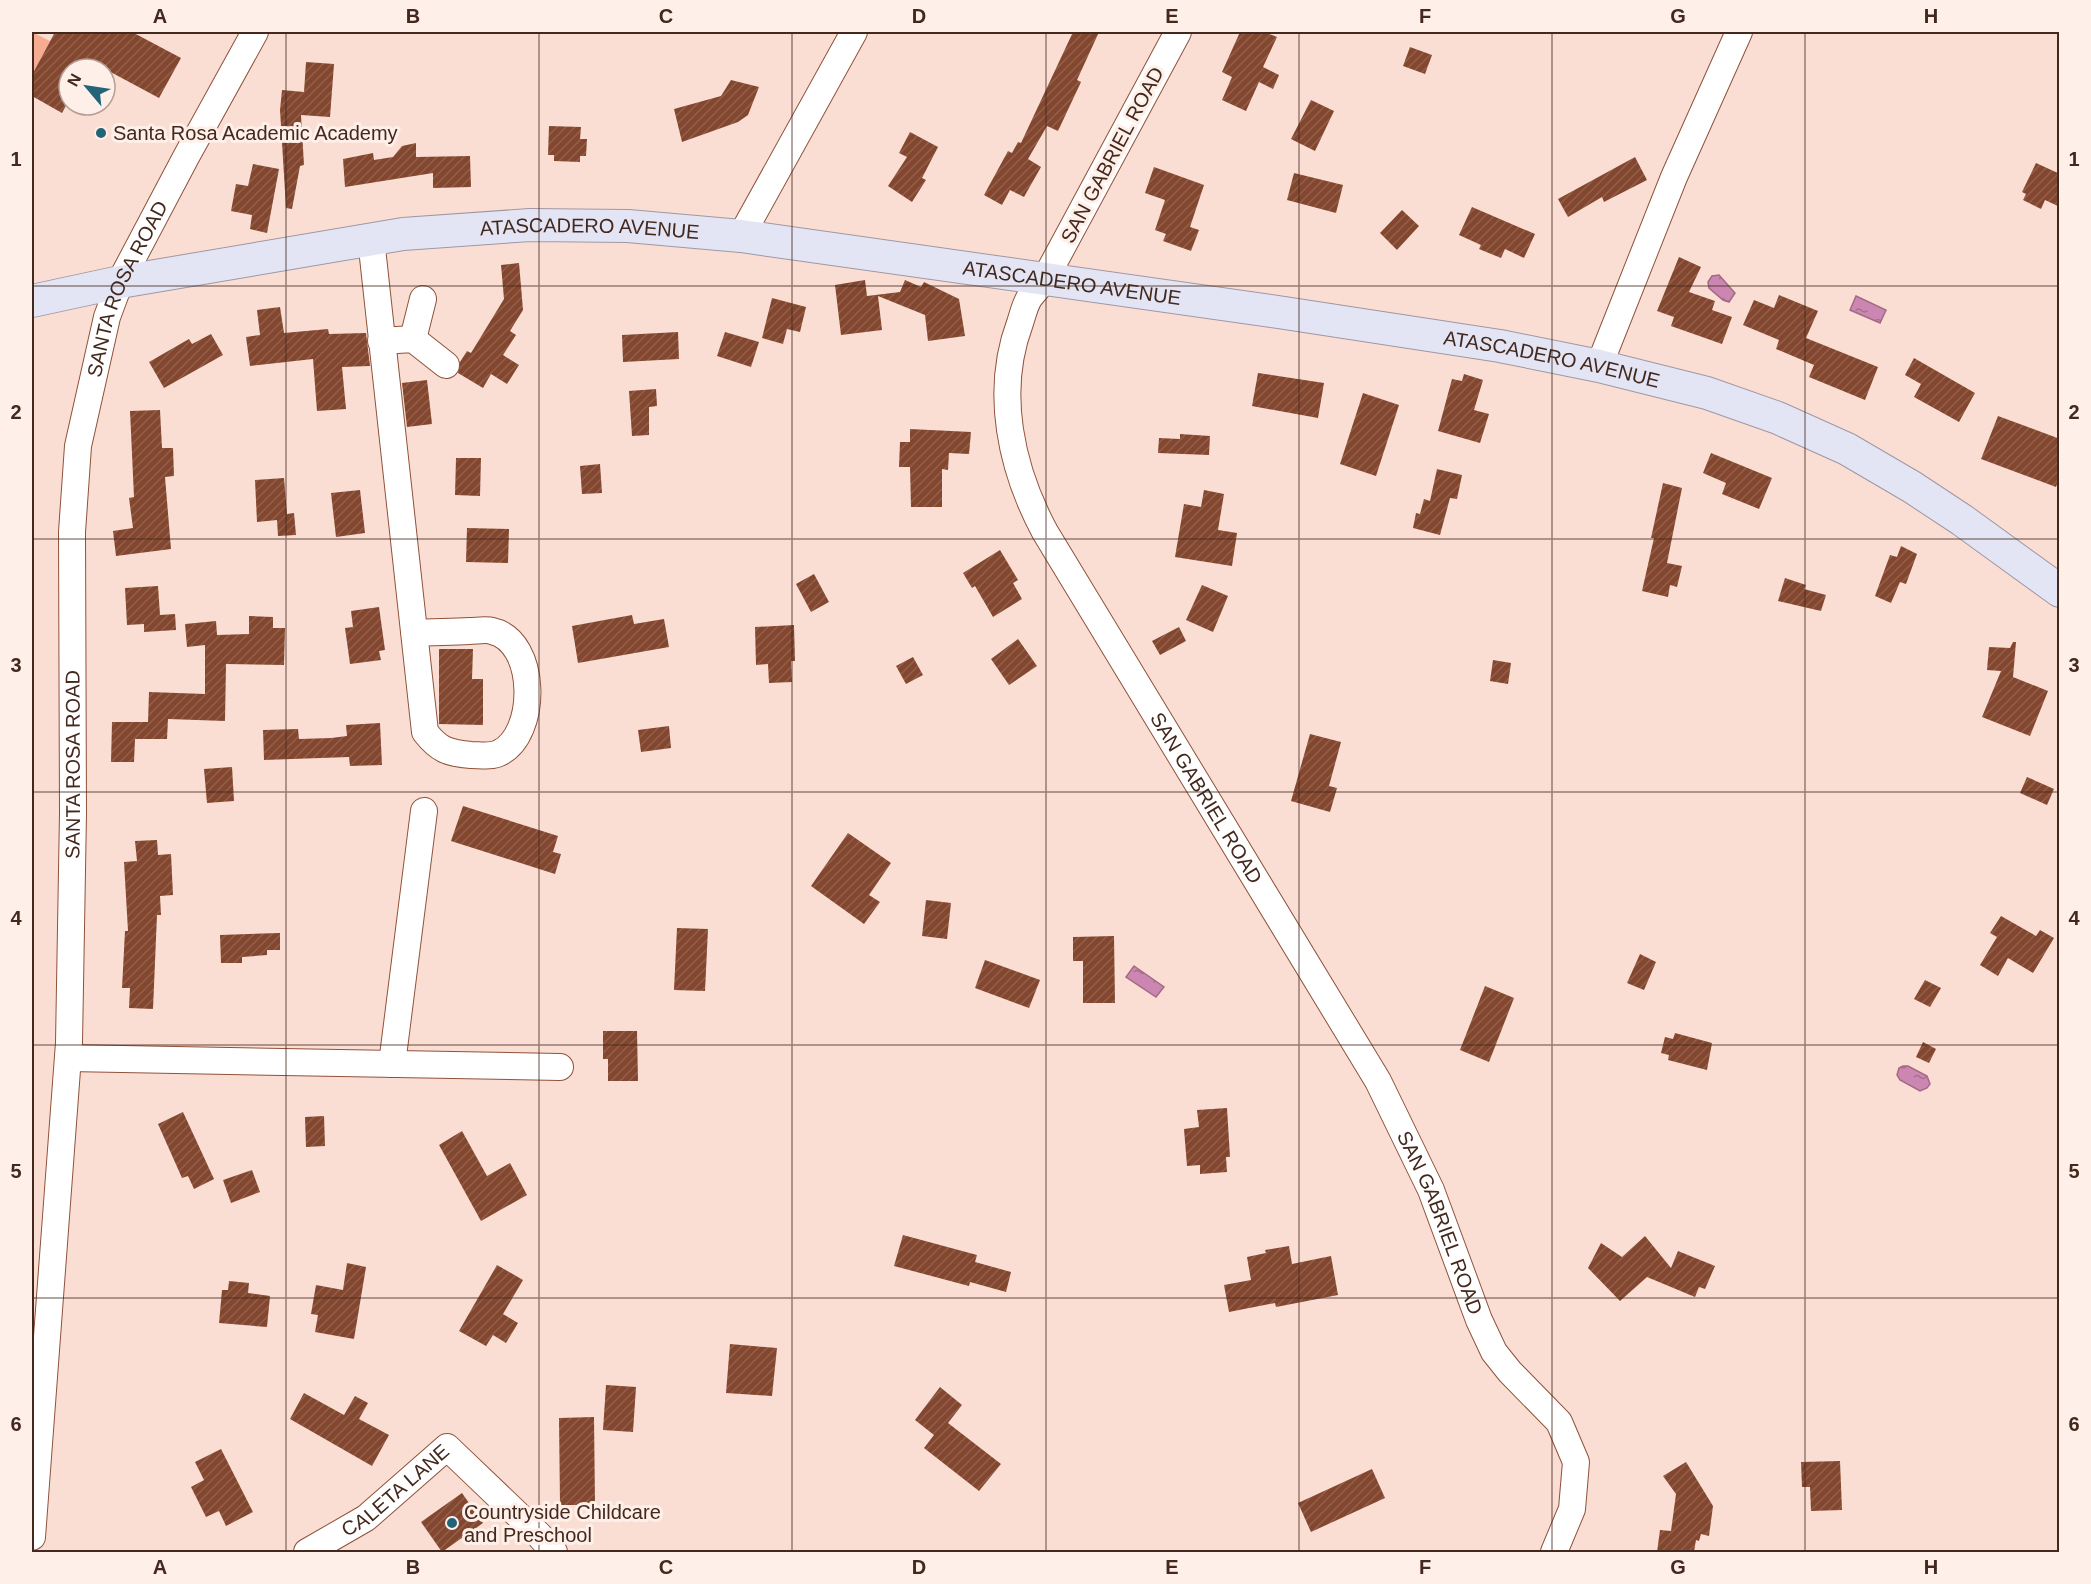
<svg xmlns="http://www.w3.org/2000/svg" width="2091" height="1584" viewBox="0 0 2091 1584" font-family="Helvetica,sans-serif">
<defs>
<pattern id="water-ripples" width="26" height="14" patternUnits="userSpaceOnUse" patternTransform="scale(1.5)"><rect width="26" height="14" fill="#cb87b1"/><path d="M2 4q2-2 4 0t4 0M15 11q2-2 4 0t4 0" fill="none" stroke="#a66e8f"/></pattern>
<pattern id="building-hatch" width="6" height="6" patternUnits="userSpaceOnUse" patternTransform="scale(1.5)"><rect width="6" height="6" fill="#83472f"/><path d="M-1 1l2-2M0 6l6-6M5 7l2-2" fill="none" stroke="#915f4b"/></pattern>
</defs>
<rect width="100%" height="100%" fill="#fbded3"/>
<polygon fill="#f5ac90" points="32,32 50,41 32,75"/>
<g fill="url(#water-ripples)" stroke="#a26a85" stroke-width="1.5">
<polygon points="1719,275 1735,293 1729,302 1723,300 1709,288 1708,282 1712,276"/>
<polygon points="1856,296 1886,310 1880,323 1850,310"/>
<polygon points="1134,966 1164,987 1156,997 1126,977"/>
<polygon points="1903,1066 1908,1066 1927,1076 1930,1084 1927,1088 1920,1091 1900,1080 1897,1075 1899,1068"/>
</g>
<g fill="url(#building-hatch)">
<polygon points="55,32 132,32 181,58 159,98 105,69 69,69 69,100 62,113 32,96 32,75"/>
<polygon points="1073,32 1099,32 1077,80 1081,82 1058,131 1047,126 1028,159 1041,167 1024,197 1010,190 1002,205 984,195 1008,151 1012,153 1018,142 1021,143"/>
<polygon points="1240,32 1264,32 1277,37 1263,67 1279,75 1273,89 1259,82 1246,111 1222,100 1232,77 1222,72"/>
<polygon points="1410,47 1432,55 1425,74 1403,66"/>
<polygon points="306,62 334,64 330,117 301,115 304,165 300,166 292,209 286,208 280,110 282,90 304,92"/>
<polygon points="731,80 759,87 748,115 738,122 682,142 674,109 721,96"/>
<polygon points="1311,100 1334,111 1315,151 1291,139"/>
<polygon points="549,126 581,127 580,139 587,139 586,156 580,156 580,162 554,161 554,155 548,155"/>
<polygon points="910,132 938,147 922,178 926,180 912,202 888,186 907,157 899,153"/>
<polygon points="416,143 416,157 470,156 471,187 433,188 433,173 345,187 343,159 373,153 374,160 393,157 402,146"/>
<polygon points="1635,157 1647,180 1604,202 1602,197 1568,217 1558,199"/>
<polygon points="2036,163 2060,174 2060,207 2045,200 2041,209 2023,200 2026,194 2022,192"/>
<polygon points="253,164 279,169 267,233 250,229 252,215 231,211 236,184 248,186"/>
<polygon points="1154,167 1204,185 1190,227 1199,230 1191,251 1163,241 1166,234 1155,230 1165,200 1145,193"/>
<polygon points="1294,173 1343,185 1336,213 1287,200"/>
<polygon points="1472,207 1535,234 1524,258 1505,249 1501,258 1479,249 1481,245 1459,235"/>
<polygon points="1402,210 1419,226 1397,250 1380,233"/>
<polygon points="1679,257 1701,267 1689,292 1715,301 1712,310 1732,317 1722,344 1671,326 1674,317 1657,311"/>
<polygon points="519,263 523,310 510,331 516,335 503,355 519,365 507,384 491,374 483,388 458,373 460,362 467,351 471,353 504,299 501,265"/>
<polygon points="865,280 867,296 900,292 905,280 921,287 924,282 959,299 965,336 928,341 925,315 878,296 882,330 841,335 835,285"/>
<polygon points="1779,295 1818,311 1806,338 1878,367 1865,400 1809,377 1814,365 1776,349 1779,340 1743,325 1754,300 1774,308"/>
<polygon points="772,298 806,307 800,332 787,329 783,344 762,338"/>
<polygon points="280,307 284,333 328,329 329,334 366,333 370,366 342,367 346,409 317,411 313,359 250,366 246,337 260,335 257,310"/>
<polygon points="678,332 679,359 623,362 622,335"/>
<polygon points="725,332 759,342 751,367 717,356"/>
<polygon points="211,334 223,355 164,388 149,362 189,339 192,344"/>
<polygon points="1914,358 1975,393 1959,422 1914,397 1921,384 1905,375"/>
<polygon points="1258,373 1324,383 1318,418 1252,406"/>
<polygon points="1464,374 1483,380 1474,410 1489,414 1480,443 1438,431 1452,379 1462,381"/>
<polygon points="427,380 432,424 407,427 402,383"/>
<polygon points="656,389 657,406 649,407 649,435 632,436 629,391"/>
<polygon points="1363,393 1399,405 1376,476 1340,464"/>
<polygon points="160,410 162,448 173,448 174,476 165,477 171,549 116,556 113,531 133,528 129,498 134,497 130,411"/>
<polygon points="1998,416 2060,439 2060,476 2056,487 1981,459"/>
<polygon points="910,429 971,432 969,454 949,453 948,470 942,469 942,507 911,507 910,467 899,467 900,442 910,442"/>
<polygon points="1180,434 1210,436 1209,455 1158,453 1159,438 1180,439"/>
<polygon points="1711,453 1772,478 1759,509 1722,494 1726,483 1703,473"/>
<polygon points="456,458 481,458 480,496 455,495"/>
<polygon points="600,464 602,493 582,494 580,466"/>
<polygon points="1437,469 1462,475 1457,499 1450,498 1440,535 1413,528 1416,513 1420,514 1424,499 1430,501"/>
<polygon points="284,478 287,514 294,513 296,535 278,536 277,520 257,522 255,480"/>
<polygon points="1663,483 1682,488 1667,563 1682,566 1677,587 1670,585 1668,597 1642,591 1654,538 1651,538"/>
<polygon points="360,490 365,533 336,537 331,493"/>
<polygon points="1204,490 1224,494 1218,530 1237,533 1232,566 1175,557 1184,504 1201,507"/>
<polygon points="467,528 509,529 508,563 466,562"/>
<polygon points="1901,546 1917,554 1906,584 1900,582 1891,603 1875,596 1890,555 1897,557"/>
<polygon points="1000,550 1018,580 1013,583 1022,599 993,617 975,586 972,588 963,573"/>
<polygon points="814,574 829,602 811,612 796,584"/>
<polygon points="1785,578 1806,585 1804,589 1826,595 1821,611 1778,601"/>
<polygon points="1202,585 1228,596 1213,632 1186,620"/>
<polygon points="158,586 160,615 175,614 176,630 144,632 144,624 127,625 125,588"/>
<polygon points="379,607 385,650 379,651 381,660 350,664 345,628 353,627 351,611"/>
<polygon points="632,615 634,624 664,619 669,647 578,663 572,626"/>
<polygon points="249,616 273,617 273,628 285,628 284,665 226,664 225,721 168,719 167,739 135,739 134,762 111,762 112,722 148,722 149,692 205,694 205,645 187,647 185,624 216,621 217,635 249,634"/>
<polygon points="794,625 795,661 791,661 792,682 769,683 768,664 756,665 755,627"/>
<polygon points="1179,627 1186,641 1160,655 1152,641"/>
<polygon points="1018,639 1037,666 1009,685 991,659"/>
<polygon points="2013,642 2016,642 2013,677 2048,691 2030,736 1982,717 2001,671 1987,670 1989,647 2010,648"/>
<polygon points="439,649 473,649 472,679 483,679 483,725 439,724"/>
<polygon points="913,657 923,675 906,684 896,666"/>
<polygon points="1493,660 1511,663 1508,684 1490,681"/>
<polygon points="380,723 382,765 350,766 349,757 264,760 263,730 298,729 299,739 331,738 347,736 346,725"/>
<polygon points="669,726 671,748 641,752 638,730"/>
<polygon points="1310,734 1341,742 1329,786 1337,788 1330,812 1291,801"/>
<polygon points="232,767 234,801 207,803 204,769"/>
<polygon points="2027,777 2054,789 2047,805 2020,793"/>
<polygon points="463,806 558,836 553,852 561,854 555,874 451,841"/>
<polygon points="848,833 891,863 869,895 880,902 864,924 811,886"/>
<polygon points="157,840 158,855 171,854 173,895 160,896 161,915 157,915 153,1009 129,1008 130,988 122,988 125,931 128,931 124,862 137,861 135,841"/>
<polygon points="926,900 951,903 947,939 922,936"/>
<polygon points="2001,916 2036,936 2040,930 2054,938 2033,973 2008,958 1998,976 1980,965 1997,937 1990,933"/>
<polygon points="677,928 708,929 705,991 674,990"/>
<polygon points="280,933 280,950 267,950 267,955 242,957 242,963 221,963 220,935"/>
<polygon points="1114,936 1115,1003 1083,1003 1083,961 1073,961 1073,937"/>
<polygon points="1640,954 1656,962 1644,990 1627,983"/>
<polygon points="985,960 1040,980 1029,1008 975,988"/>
<polygon points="1925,980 1941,988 1930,1007 1914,999"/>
<polygon points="1485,986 1514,998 1489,1062 1460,1050"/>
<polygon points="603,1031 637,1031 638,1081 608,1081 608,1059 603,1059"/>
<polygon points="1675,1033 1712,1043 1707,1070 1668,1060 1669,1055 1661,1053 1665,1037 1673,1039"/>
<polygon points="1923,1042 1936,1049 1929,1063 1916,1057"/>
<polygon points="1227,1108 1230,1157 1226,1157 1227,1172 1200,1174 1200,1165 1187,1166 1184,1129 1199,1127 1197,1110"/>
<polygon points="183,1112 214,1179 194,1189 188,1176 182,1178 158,1124"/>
<polygon points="324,1116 325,1146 306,1147 305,1117"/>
<polygon points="462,1131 487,1176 510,1163 527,1195 481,1221 439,1145"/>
<polygon points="252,1170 260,1192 231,1203 223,1180"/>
<polygon points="903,1235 977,1255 975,1262 1011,1272 1006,1292 970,1282 969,1286 894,1266"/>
<polygon points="1645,1236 1671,1268 1678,1251 1715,1266 1705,1289 1699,1287 1695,1297 1647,1277 1620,1301 1588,1268 1601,1243 1622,1257"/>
<polygon points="1289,1246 1292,1264 1331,1256 1338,1295 1276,1307 1275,1303 1229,1312 1224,1285 1251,1280 1247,1257 1266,1253 1265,1250"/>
<polygon points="347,1263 366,1267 354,1339 315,1332 318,1315 311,1314 316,1285 343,1290"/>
<polygon points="497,1265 523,1280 503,1314 518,1323 506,1343 493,1335 486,1346 459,1331"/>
<polygon points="229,1281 249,1283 248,1293 270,1296 267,1327 219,1323 222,1290 228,1290"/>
<polygon points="730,1344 777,1348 772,1396 726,1393"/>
<polygon points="606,1385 636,1387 633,1432 603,1430"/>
<polygon points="940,1387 962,1405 948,1423 1001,1464 979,1491 924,1448 934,1435 915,1420"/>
<polygon points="304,1393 344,1415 355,1396 368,1403 359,1419 389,1435 372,1466 290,1419"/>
<polygon points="594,1417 595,1505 560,1505 559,1418"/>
<polygon points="221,1449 253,1512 226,1526 219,1511 206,1517 191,1487 204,1480 195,1462"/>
<polygon points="1840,1461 1842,1510 1811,1511 1810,1487 1802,1487 1801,1462"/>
<polygon points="1686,1462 1713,1506 1709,1536 1701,1534 1699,1541 1696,1540 1694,1552 1657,1552 1660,1530 1671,1531 1676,1494 1663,1476"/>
<polygon points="1372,1469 1385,1498 1311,1532 1298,1503"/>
<polygon points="462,1493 483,1523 442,1552 421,1522"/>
</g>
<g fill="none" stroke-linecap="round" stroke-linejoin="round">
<g stroke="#8f523a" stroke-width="28">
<g id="minor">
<path id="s1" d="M1178 32 1045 279C1040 285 1035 291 1030 297 1025 304 1023 314 1020 323 994 392 1011 469 1045 532L1378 1081 1431 1190 1479 1320 1494 1352 1510 1372 1559 1422 1576 1462 1572 1509 1554 1552"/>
<polyline points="741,236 854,32"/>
<path d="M371 239 425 732C439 750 448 753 471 755 480 755 491 757 499 753 538 735 538 641 492 631 486 629 476 631 470 631 451 632 433 632 414 633"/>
<polyline points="413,339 423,299"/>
<polyline points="381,341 413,339 446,365"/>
<polyline points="1599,366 1674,177 1739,32"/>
<polyline points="68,1058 560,1067"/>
<polyline points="392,1064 424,811"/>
<path id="s2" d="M32 1537 69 1043 73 813 72 532 78 446 107 317 120 282 186 157 255 32"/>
<path id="s3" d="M307 1552 366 1518 447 1447 538 1534 554 1552"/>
</g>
</g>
<g stroke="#9f97a4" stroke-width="34">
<g id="major">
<path id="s4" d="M32 301 120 282 403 234 530 225 628 226 741 236 1278 312 1500 346 1599 366 1707 393 1778 418 1847 449 1912 487 1962 520 2060 591"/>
</g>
</g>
<use href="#minor" stroke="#fff" stroke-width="26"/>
<use href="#major" stroke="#e3e5f4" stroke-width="32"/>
</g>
<path fill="none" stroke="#43281d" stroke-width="1.5" stroke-opacity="0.55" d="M286 32V1552M539 32V1552M792 32V1552M1046 32V1552M1299 32V1552M1552 32V1552M1805 32V1552M32 286H2060M32 539H2060M32 792H2060M32 1045H2060M32 1298H2060"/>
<g fill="#236478" stroke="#feefe9" stroke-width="2">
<circle cx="101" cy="133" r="6"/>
<circle cx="452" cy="1523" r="6"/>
</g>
<g text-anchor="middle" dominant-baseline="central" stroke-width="6" stroke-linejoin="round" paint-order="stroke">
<g font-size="20" fill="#43281d" stroke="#feefe9" text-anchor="start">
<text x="113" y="133">Santa Rosa Academic Academy</text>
<text x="464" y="1512">Countryside Childcare<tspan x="464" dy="23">and Preschool</tspan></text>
</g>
<g font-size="20" fill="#43281d" stroke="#feefe9">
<text transform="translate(1112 155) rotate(-62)">SAN GABRIEL ROAD</text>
<text stroke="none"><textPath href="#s4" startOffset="564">ATASCADERO AVENUE</textPath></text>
<text stroke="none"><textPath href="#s4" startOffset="1050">ATASCADERO AVENUE</textPath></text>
<text stroke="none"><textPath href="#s2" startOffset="1258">SANTA ROSA ROAD</textPath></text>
<text stroke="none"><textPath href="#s4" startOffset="1536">ATASCADERO AVENUE</textPath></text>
<text stroke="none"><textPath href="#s2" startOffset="774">SANTA ROSA ROAD</textPath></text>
<text stroke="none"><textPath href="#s1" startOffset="860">SAN GABRIEL ROAD</textPath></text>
<text stroke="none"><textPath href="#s1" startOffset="1346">SAN GABRIEL ROAD</textPath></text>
<text stroke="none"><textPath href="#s3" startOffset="108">CALETA LANE</textPath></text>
</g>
</g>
<rect width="2091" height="1584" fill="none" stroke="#feefe9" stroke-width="66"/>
<g transform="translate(87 87) rotate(299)"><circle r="28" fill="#feefe9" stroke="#b39f97" stroke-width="1.5"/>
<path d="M0-4.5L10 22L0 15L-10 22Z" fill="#236478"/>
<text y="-9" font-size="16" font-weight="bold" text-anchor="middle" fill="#43281d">N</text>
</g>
<rect x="33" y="33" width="2025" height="1518" fill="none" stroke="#43281d" stroke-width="2"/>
<g font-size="20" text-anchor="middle" font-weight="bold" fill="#43281d">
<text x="160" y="23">A</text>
<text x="413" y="23">B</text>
<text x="666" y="23">C</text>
<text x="919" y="23">D</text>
<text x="1172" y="23">E</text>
<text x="1425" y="23">F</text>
<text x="1678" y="23">G</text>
<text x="1931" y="23">H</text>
<text x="16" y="166">1</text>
<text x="2074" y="166">1</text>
<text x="16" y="419">2</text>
<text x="2074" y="419">2</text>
<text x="16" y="672">3</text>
<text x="2074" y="672">3</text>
<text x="16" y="925">4</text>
<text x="2074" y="925">4</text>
<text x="16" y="1178">5</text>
<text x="2074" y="1178">5</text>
<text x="16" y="1431">6</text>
<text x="2074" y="1431">6</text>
<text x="160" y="1574">A</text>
<text x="413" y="1574">B</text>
<text x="666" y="1574">C</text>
<text x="919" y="1574">D</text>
<text x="1172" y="1574">E</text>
<text x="1425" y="1574">F</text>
<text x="1678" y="1574">G</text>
<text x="1931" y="1574">H</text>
</g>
</svg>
